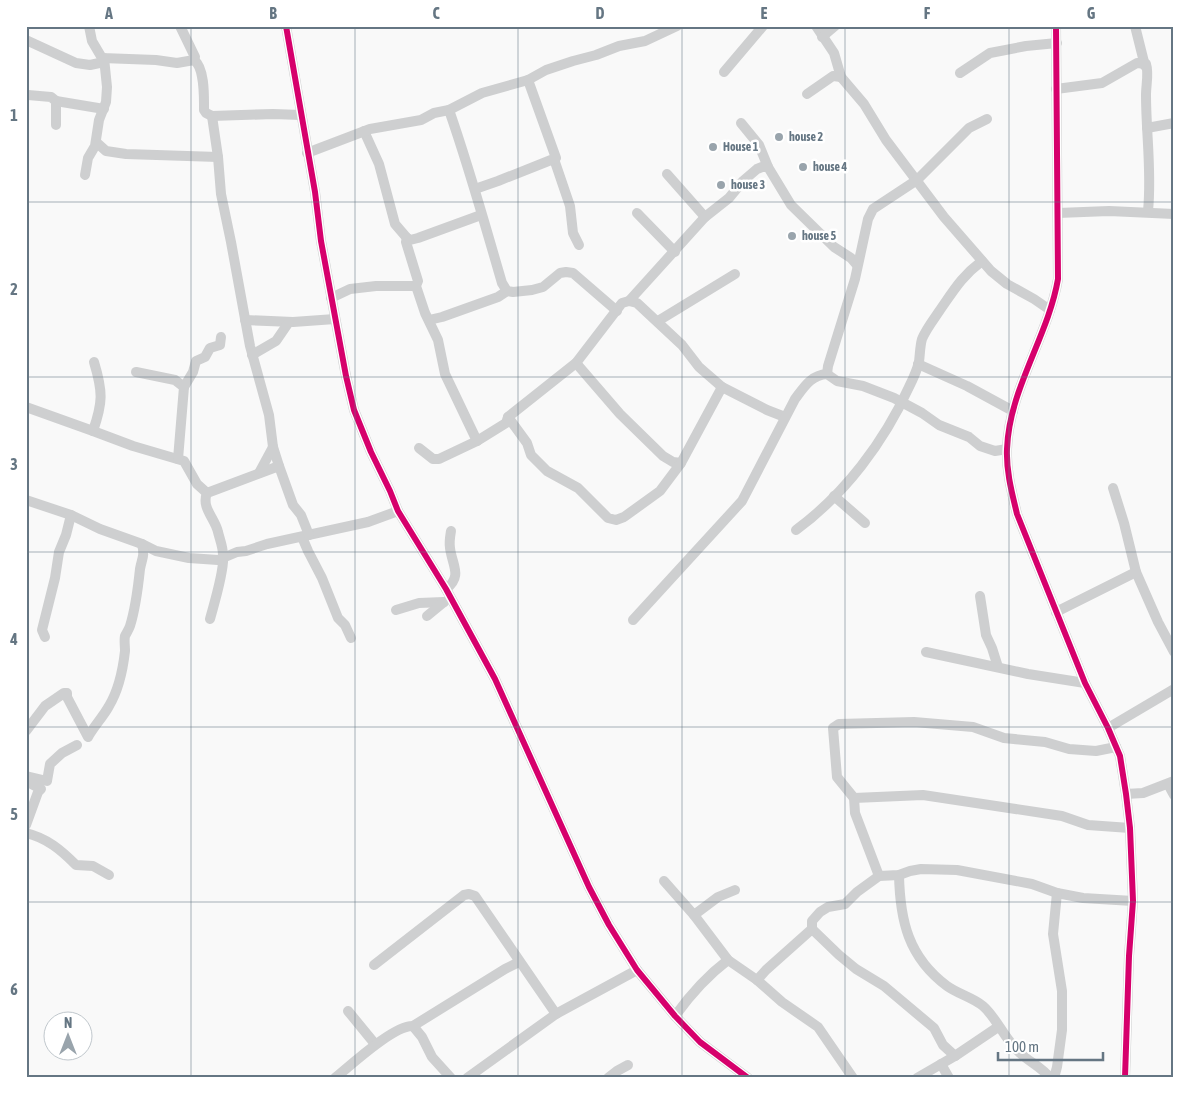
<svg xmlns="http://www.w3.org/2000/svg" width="1200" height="1104" viewBox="0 0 1200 1104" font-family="'Asap Condensed',sans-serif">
<rect width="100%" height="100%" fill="#f9f9f9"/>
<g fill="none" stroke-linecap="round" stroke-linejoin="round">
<g stroke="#cecfd0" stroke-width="10">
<polyline points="89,26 92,41 102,58 156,60 177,63 194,60"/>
<polyline points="180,26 195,57 194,60"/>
<polyline points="286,26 315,192 321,241 346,376 354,410 371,452 390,491 398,511 446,589 495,679 589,887 609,925 637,970 675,1016 700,1042 748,1078"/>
<polyline points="816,26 834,53 841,77 864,104 886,140 944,217 991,271 1007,284 1034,299 1050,310"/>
<path d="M1056 26 1058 279C1048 337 1009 389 1007 449 1006 471 1012 493 1017 514L1085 683 1108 728 1120 756 1126 794 1130 828 1133 901 1129 956 1125 1078"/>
<polyline points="1135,26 1145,66"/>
<polyline points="822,37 835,26"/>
<polyline points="26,40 76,63 90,65 104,62"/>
<path d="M194 60C205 68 204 97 204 110L206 113 212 116 273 114 301 115"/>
<polyline points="724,72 763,26"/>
<polyline points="960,73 990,53 1026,46 1057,43"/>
<path d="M1056 89 1102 83 1137 63 1146 64C1149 73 1146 85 1146 95 1146 134 1152 172 1148 211"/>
<polyline points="807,94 833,76 841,77"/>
<polyline points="28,95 51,97 56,101 56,125"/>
<polyline points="56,101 104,109"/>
<path d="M449 110C469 167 485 225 502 283L507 291 513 292 532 290 543 287 560 273 566 272 573 273 617 311"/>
<polyline points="212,116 218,157 221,194 231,242 250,346 269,415 273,447 279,466"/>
<polyline points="741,123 759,145 768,167 791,205 834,247 851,258 857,265"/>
<polyline points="1147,128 1174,123"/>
<polyline points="364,131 379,164 395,224 407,238"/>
<polyline points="96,142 106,151 126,154 218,157"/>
<polyline points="307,153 370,129 421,120 434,113 449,110 482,93 528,80 546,70 573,61 596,55 619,46 645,41 677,26"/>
<polyline points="554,159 570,206 573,233 579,245"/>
<polyline points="667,174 705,217"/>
<polyline points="85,175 88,158 95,146 99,120 106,102 107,87 104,58"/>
<polyline points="475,189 498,181 556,158 528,80"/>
<polyline points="637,213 675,252"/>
<polyline points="1058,213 1109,211 1174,214"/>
<polyline points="331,298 350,289 376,286 416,286"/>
<polyline points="629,301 705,217 729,198 743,181 757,169 762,167 768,167"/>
<polyline points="245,320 293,322 335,319"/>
<polyline points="429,320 442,317 498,297 507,291"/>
<polyline points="658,321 735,274"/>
<polyline points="252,355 276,341 289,322"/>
<path d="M94 362C103 392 103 402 93 431L133 446 184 461 197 484 207 493"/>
<polyline points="576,363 620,414 663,456 673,462 681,463"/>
<polyline points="918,364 967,386 1013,411"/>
<polyline points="136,372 175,380 184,387 178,459"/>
<polyline points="827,374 828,366 855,279 868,219 873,209 917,180 969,128 987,119"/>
<polyline points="184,387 193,372 196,361 205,357 210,348 220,345 221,337"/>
<polyline points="26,407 93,431"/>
<polyline points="508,417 527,443 531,455 547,471 578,488 608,518 616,520 624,517 660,491 681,463 722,387"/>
<polyline points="477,441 445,374 438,340 425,313 416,286 418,281 406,242 407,238 410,240 418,238 481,215"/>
<polyline points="419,448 433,459 439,459 477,441 506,423 508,417 576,363 622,303 629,301 637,303 682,345 699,367 722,387 767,410 785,417"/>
<polyline points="259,473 273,447"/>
<polyline points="1113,488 1124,523 1136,572 1158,622 1174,652"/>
<polyline points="834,496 865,523"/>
<polyline points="26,500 71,515 100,529 142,544 156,551 189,558 218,560 237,552 246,551 267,544 368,522 398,511"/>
<path d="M796 530C845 494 884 442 909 387 913 379 917 370 919 362 920 354 920 346 922 339 926 329 934 319 940 310 954 290 962 276 982 261"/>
<polyline points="302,537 308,551 322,578 338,618 345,625 351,638"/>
<path d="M446 589C463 576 452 565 450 548 449 542 450 537 451 531"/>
<polyline points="980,596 986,635 992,648 998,667"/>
<polyline points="396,610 419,603 444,602"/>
<polyline points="1056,612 1136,572"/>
<polyline points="427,616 444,602"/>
<path d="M210 619C214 604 225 569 223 555 223 547 220 540 218 532 215 518 201 508 207 493L279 466 293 505 301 515 309 535"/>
<path d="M633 620 742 501 795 399C804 387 811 375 827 374L837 381 863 386 894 398 922 413 939 425 969 437 980 446 995 451 1007 449"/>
<polyline points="45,637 42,630 55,578 59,552 66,535 71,515"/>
<polyline points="926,652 1028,674 1085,683"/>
<polyline points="1108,728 1174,689"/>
<path d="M26 731 45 706 64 693H67V697L88 737C94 726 103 717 109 706 118 691 123 669 125 651 125 646 124 640 125 636 127 632 129 629 130 626 136 607 138 588 140 569 142 558 145 556 142 544"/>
<polyline points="26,776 47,781 50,764 62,753 77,745"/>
<polyline points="26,781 41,789 38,792 26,825"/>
<polyline points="1168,784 1174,795"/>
<polyline points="1126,794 1143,793 1174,781"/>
<polyline points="854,798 923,795 1062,816 1088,825 1130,828"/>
<path d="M26 833C47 838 61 850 76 865L93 866 109 875"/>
<path d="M899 875C900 920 908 957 947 986 958 994 972 997 983 1006 996 1017 1004 1038 1018 1051 1027 1061 1042 1067 1050 1078"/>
<polyline points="879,876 855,813 854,798 837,777 833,728 839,724 914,722 973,727 1004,738 1045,742 1069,749 1096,751 1116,747"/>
<polyline points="664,881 694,915 728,960 757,980 782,1002 818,1027 853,1078"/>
<polyline points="694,915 718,897 735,890"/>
<polyline points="374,965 464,895 469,894 475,896 556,1014"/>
<polyline points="757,980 766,970 812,929"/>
<polyline points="348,1011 375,1044"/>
<path d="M675 1016C690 995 707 976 728 960"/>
<polyline points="413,1026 422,1037 432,1057 451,1078"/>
<polyline points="955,1056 943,1045 934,1028 884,986 856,969 839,955 812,929 812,921 820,912 828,907 845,904 857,892 879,876 899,875 910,871 921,869 957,870 1032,884 1057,893 1083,898 1133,901"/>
<polyline points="941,1064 949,1078"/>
<path d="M335 1078C351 1065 394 1025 413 1026L505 969 519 962"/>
<polyline points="467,1078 556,1014 637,970"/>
<polyline points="608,1078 617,1071 628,1065"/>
<polyline points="917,1078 955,1056 998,1027"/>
<polyline points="1054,1078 1057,1067 1062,1030 1062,991 1053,934 1057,893"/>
</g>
<g stroke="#fff" stroke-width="9">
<g id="cycleway">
<polyline points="286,26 315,192 321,241 346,376 354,410 371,452 390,491 398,511 446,589 495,679 589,887 609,925 637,970 675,1016 700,1042 748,1078"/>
<path d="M1056 26 1058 279C1048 337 1009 389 1007 449 1006 471 1012 493 1017 514L1085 683 1108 728 1120 756 1126 794 1130 828 1133 901 1129 956 1125 1078"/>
</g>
</g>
<use href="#cycleway" stroke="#d6006c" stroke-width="6"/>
</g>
<path fill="none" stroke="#657683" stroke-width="1" stroke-opacity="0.55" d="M191 26V1078M355 26V1078M518 26V1078M682 26V1078M845 26V1078M1009 26V1078M26 202H1174M26 377H1174M26 552H1174M26 727H1174M26 902H1174"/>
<g fill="#99a4ac" stroke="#fff" stroke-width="2">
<circle cx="779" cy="137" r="5"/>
<circle cx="713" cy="147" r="5"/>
<circle cx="803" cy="167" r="5"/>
<circle cx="721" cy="185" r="5"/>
<circle cx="792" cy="236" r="5"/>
</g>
<g text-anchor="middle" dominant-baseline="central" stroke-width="5" stroke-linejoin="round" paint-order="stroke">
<g font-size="12" font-weight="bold" fill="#657683" stroke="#fff" text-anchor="start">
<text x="789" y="137">house 2</text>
<text x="723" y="147">House 1</text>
<text x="813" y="167">house 4</text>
<text x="731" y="185">house 3</text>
<text x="802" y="236">house 5</text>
</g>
</g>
<rect width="1200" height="1104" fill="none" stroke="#ffffff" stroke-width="55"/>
<g transform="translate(68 1036)"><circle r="24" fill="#ffffff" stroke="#c1c8cd"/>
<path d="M0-4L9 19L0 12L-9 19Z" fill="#99a4ac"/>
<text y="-8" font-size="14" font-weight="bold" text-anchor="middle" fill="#657683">N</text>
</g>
<path d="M998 1052v8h105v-8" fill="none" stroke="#657683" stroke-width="2.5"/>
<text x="1005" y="1052" font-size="15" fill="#657683" stroke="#ffffff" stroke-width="4" paint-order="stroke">100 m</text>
<rect x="28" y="28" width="1144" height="1048" fill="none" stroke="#657683" stroke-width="2"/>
<g font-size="16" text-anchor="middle" font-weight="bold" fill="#657683">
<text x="109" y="19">A</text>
<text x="273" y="19">B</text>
<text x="436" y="19">C</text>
<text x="600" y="19">D</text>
<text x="764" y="19">E</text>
<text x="927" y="19">F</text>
<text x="1091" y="19">G</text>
<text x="14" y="121">1</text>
<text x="14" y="295">2</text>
<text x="14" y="470">3</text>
<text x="14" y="645">4</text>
<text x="14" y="820">5</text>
<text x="14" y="995">6</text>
</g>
</svg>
